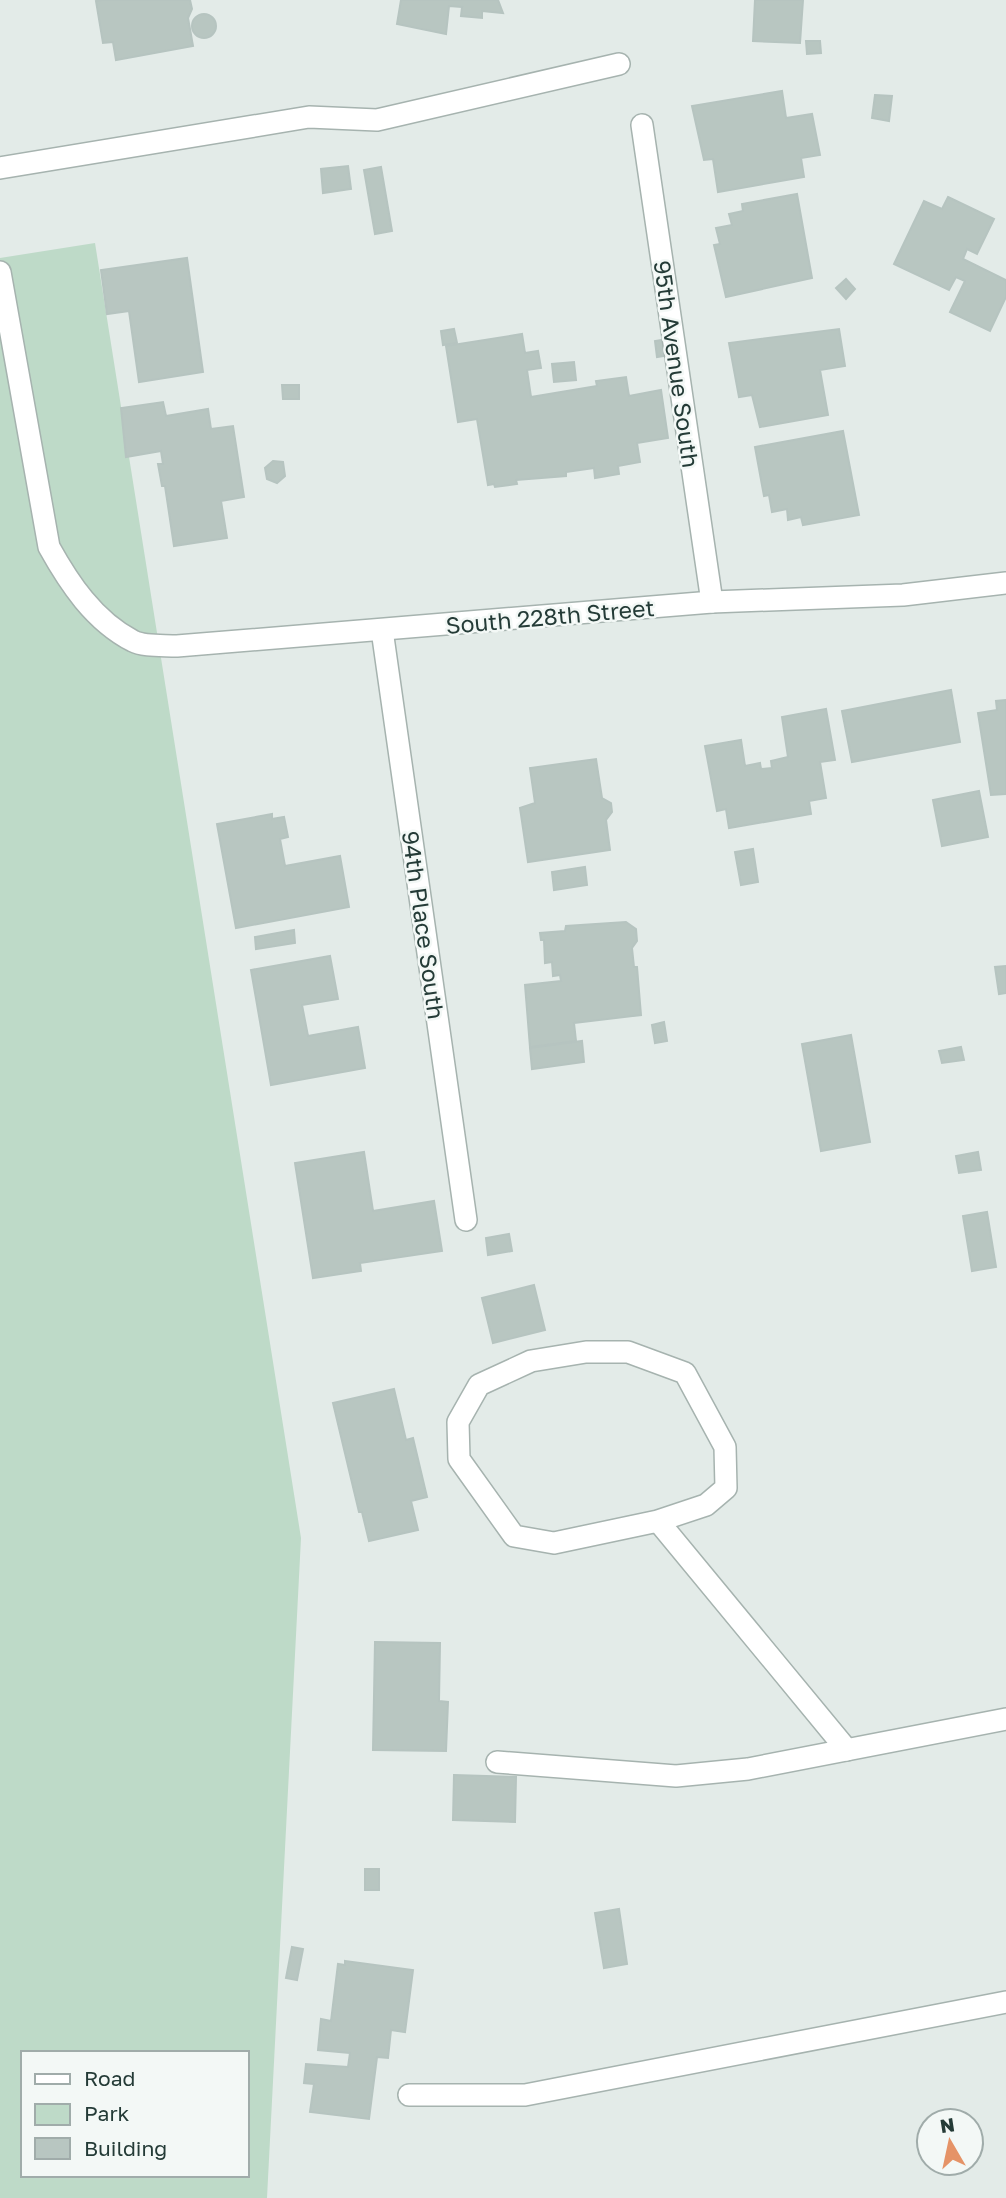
<svg xmlns="http://www.w3.org/2000/svg" width="1006" height="2198" viewBox="0 0 1006 2198" font-family="'Golos Text',sans-serif">
<rect width="100%" height="100%" fill="#e3ebe8"/>
<path fill="#bedac8" fill-rule="evenodd" d="M95 243 301 1538 267 2198H0V258ZM23 2053H247V2175H23Z"/>
<g fill="#b8c6c1" stroke="#b6c4c0" stroke-width="2">
<polygon points="102,0 190,0 192,9 188,18 193,46 116,60 113,42 103,43 96,1"/>
<polygon points="401,0 498,0 503,13 482,11 482,18 461,16 462,7 449,6 446,34 397,24"/>
<polygon points="755,0 803,0 800,43 753,41"/>
<circle cx="204" cy="26" r="12"/>
<polygon points="806,41 820,41 821,53 807,54"/>
<polygon points="782,91 786,118 812,114 820,155 801,158 804,177 718,192 713,159 704,160 692,106"/>
<polygon points="875,95 892,96 889,121 872,118"/>
<polygon points="348,166 351,189 323,193 321,169"/>
<polygon points="381,167 392,231 375,234 364,170"/>
<polygon points="797,194 812,278 726,297 714,245 720,244 716,228 732,225 729,214 743,211 742,204"/>
<polygon points="948,197 994,219 977,254 967,249 963,259 1006,280 1006,297 990,331 950,312 965,281 956,277 949,290 894,264 924,201 942,209"/>
<polygon points="187,258 203,372 139,382 129,311 107,314 101,270"/>
<polygon points="846,279 855,289 846,299 836,288"/>
<polygon points="454,329 457,343 443,345 441,331"/>
<polygon points="839,329 845,366 820,370 828,415 760,427 752,395 739,397 729,343"/>
<polygon points="522,334 525,353 538,351 541,368 527,370 531,397 597,386 596,381 626,377 629,396 661,390 668,438 637,443 640,462 618,466 619,474 595,478 594,468 566,472 566,476 516,480 517,484 495,487 494,484 488,485 477,419 458,422 446,346"/>
<polygon points="662,340 664,356 657,357 655,341"/>
<polygon points="574,362 576,380 554,382 552,364"/>
<polygon points="282,385 299,385 299,399 283,399"/>
<polygon points="163,402 166,416 208,409 211,429 233,426 244,497 221,501 227,538 174,546 165,486 162,486 158,464 163,464 161,451 126,457 121,408"/>
<polygon points="843,431 859,515 803,525 801,517 788,520 787,509 772,512 769,495 764,496 755,447"/>
<polygon points="273,461 283,462 285,476 277,483 267,479 265,468"/>
<polygon points="951,690 960,742 852,762 842,711"/>
<polygon points="1006,700 1006,794 991,795 978,713 997,710 996,701"/>
<polygon points="826,709 835,760 820,762 826,798 809,801 811,814 729,828 726,809 717,811 705,746 741,740 745,766 760,763 761,769 772,768 771,761 788,757 782,717"/>
<polygon points="596,759 602,798 611,803 612,812 606,820 610,850 528,862 520,808 535,803 530,768"/>
<polygon points="979,791 988,837 942,846 933,800"/>
<polygon points="272,814 272,819 284,817 288,837 280,839 285,866 340,856 349,907 236,928 217,824"/>
<polygon points="753,849 758,882 741,885 735,852"/>
<polygon points="585,867 587,885 554,890 552,872"/>
<polygon points="626,922 636,929 637,941 632,948 634,967 637,967 641,1015 574,1023 576,1041 530,1047 525,985 561,981 560,975 553,976 552,962 545,963 544,940 541,940 540,933 565,931 566,926"/>
<polygon points="294,930 295,943 256,949 255,937"/>
<polygon points="330,956 338,999 302,1005 308,1036 358,1027 365,1068 271,1085 251,970"/>
<polygon points="1006,966 1006,993 999,994 995,967"/>
<polygon points="664,1022 667,1041 655,1043 652,1025"/>
<polygon points="851,1035 870,1142 821,1151 802,1044"/>
<polygon points="582,1041 584,1062 532,1069 530,1048"/>
<polygon points="961,1047 964,1060 942,1063 939,1051"/>
<polygon points="364,1152 373,1211 434,1201 442,1251 360,1263 361,1271 313,1278 295,1163"/>
<polygon points="978,1152 981,1170 959,1173 956,1156"/>
<polygon points="987,1212 996,1267 972,1271 963,1216"/>
<polygon points="509,1234 512,1251 488,1255 486,1238"/>
<polygon points="534,1285 545,1330 493,1343 482,1298"/>
<polygon points="394,1389 406,1440 413,1438 427,1497 411,1501 418,1530 369,1541 362,1512 359,1512 333,1403"/>
<polygon points="375,1642 440,1643 439,1701 448,1702 446,1751 373,1750"/>
<polygon points="454,1775 516,1777 515,1822 453,1820"/>
<rect x="365" y="1869" width="14" height="21"/>
<polygon points="619,1909 627,1964 604,1968 595,1913"/>
<polygon points="292,1947 303,1949 297,1980 286,1978"/>
<polygon points="345,1961 413,1970 405,2032 391,2030 388,2058 377,2057 369,2119 310,2112 314,2084 304,2083 306,2064 348,2067 350,2053 318,2050 321,2019 331,2021 338,1964 345,1965"/>
</g>
<g fill="none" stroke-linecap="round" stroke-linejoin="round">
<g stroke="#a6b3af" stroke-width="24">
<g id="minor">
<polyline points="642,125 712,602"/>
<polyline points="0,168 309,117 377,120 619,64"/>
<path d="M0 272 49 547C69 583 94 621 133 641 144 647 164 645 177 646L712 602 903 595 1006 583"/>
<polyline points="382,630 466,1220"/>
<polyline points="658,1521 554,1543 514,1536 459,1459 458,1422 479,1385 531,1361 586,1352 628,1352 685,1373 725,1447 726,1488 706,1505 658,1521 847,1750"/>
<polyline points="497,1762 676,1776 748,1769 1006,1719"/>
<polyline points="409,2095 525,2095 1006,2002"/>
</g>
</g>
<use href="#minor" stroke="#fff" stroke-width="21"/>
</g>
<g text-anchor="middle" dominant-baseline="central" stroke-width="5" stroke-linejoin="round" paint-order="stroke">
<g font-size="23" fill="#243b37" stroke="#f3f8f6">
<text transform="translate(677 364) rotate(82)">95th Avenue South</text>
<text transform="translate(550 616) rotate(-5)">South 228th Street</text>
<text transform="translate(424 925) rotate(82)">94th Place South</text>
</g>
</g>
<rect x="21" y="2051" width="228" height="126" fill="#f3f8f6" stroke="#a0acaa" stroke-width="2"/>
<rect x="35" y="2074" width="35" height="10" fill="#ffffff" stroke="#a0acaa" stroke-width="2"/>
<text x="84" y="2086" font-size="21" fill="#243b37">Road</text>
<rect x="35" y="2104" width="35" height="21" fill="#bedac8" stroke="#a0acaa" stroke-width="2"/>
<text x="84" y="2121" font-size="21" fill="#243b37">Park</text>
<rect x="35" y="2138" width="35" height="21" fill="#b8c6c1" stroke="#a0acaa" stroke-width="2"/>
<text x="84" y="2156" font-size="21" fill="#243b37">Building</text>
<g transform="translate(950 2142) rotate(351)"><circle r="33" fill="#f3f8f6" stroke="#a0acaa" stroke-width="2"/>
<path d="M0-5L12 26L0 18L-12 26Z" fill="#e59367"/>
<text y="-10" font-size="19" font-weight="bold" text-anchor="middle" fill="#243b37">N</text>
</g>
</svg>
